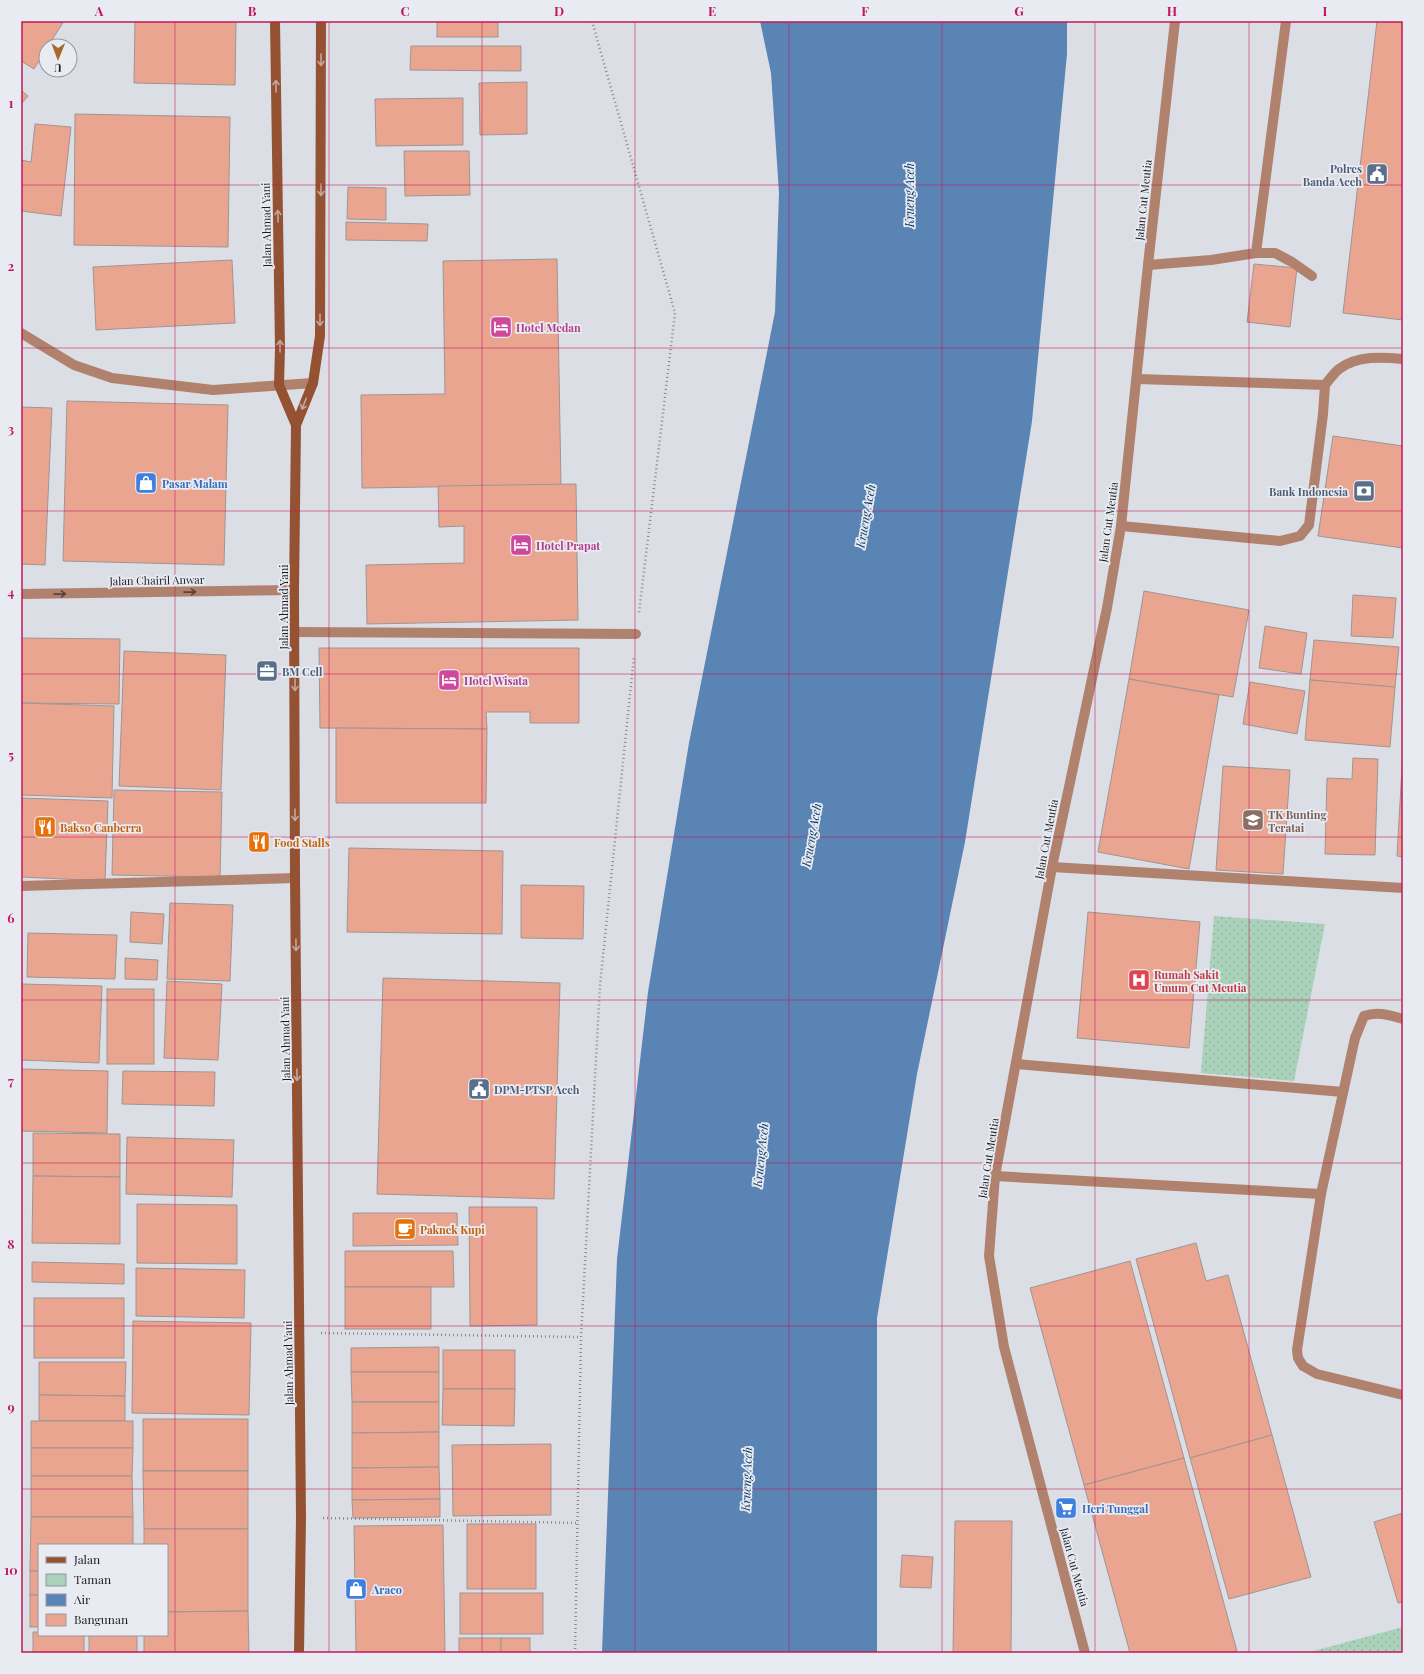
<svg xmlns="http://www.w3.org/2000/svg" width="1424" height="1674" viewBox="0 0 1424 1674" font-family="'Playfair Display',serif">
<defs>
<pattern id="green-dots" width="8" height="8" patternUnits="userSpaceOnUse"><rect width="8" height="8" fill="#aad2bb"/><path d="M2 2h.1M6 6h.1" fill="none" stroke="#92b4a0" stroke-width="1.8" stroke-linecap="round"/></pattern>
</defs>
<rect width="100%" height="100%" fill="#dcdee5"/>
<g fill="url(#green-dots)">
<polygon points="1214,916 1325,924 1294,1081 1201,1073"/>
<polygon points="1403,1627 1403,1653 1306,1653"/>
</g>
<polygon fill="#5a84b4" points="760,21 1067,21 1067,54 1032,421 965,842 917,1074 877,1318 877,1653 602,1653 617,1259 648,992 689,743 775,312 779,193 771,73"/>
<g fill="#eaa591" stroke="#9e9593">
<polygon points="21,21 64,21 48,46 46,46 46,50 34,69 21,61"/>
<polygon points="135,21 236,21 235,85 134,83"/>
<rect x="437" y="21" width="61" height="16"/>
<polygon points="1377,21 1403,21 1403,320 1343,313"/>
<polygon points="411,46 521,46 521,71 410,70"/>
<polygon points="527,82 527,134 480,135 479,83"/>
<polygon points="21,90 28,96 21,104"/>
<polygon points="463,98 463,145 376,146 375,99"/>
<polygon points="75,114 230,117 228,247 74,245"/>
<polygon points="35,124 71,127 61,216 21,211 21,160 31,162"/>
<polygon points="404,151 469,151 470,195 405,196"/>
<polygon points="348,187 386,188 386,220 347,219"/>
<polygon points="346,222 428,224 427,241 346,240"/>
<polygon points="557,259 561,485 362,488 361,395 445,394 443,261"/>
<polygon points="232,260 235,323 96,330 93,267"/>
<polygon points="1254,264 1297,268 1290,327 1247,322"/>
<polygon points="67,401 228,405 224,565 63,561"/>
<polygon points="21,407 52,408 45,565 21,564"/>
<polygon points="1333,436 1403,446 1403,548 1318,536"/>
<polygon points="576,484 578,620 367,624 366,565 464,563 464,526 439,527 438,486"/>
<polygon points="1144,591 1249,610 1233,697 1129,679"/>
<polygon points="1353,595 1396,598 1393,638 1351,636"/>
<polygon points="1265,626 1307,633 1301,674 1259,668"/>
<polygon points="21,638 120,639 119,704 21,703"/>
<polygon points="1314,640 1399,647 1395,687 1310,680"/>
<polygon points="319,648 579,648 579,723 530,723 530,712 486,712 487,729 320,728"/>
<polygon points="124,651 226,655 221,790 119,786"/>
<polygon points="1129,679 1219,695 1189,869 1098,852"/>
<polygon points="1310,680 1395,687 1390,747 1305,740"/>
<polygon points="1250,682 1305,691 1297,734 1243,724"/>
<polygon points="21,703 114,706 112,798 21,795"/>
<polygon points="336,728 487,729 486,803 336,803"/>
<polygon points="1403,750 1403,857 1397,856"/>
<polygon points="1353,758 1378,759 1375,855 1325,854 1327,778 1352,779"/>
<polygon points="1223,766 1290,770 1283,874 1216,870"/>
<polygon points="114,790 222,792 220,877 112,875"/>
<polygon points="22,798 108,801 105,881 21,877"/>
<polygon points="349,848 503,851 502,934 347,932"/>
<polygon points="521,885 584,886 583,939 521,938"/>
<polygon points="170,903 233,905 230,981 167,979"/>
<polygon points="131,912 164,914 162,944 130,942"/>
<polygon points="1088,912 1200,922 1189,1048 1077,1038"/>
<polygon points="28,933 117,935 115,979 27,977"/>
<polygon points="125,958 158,960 157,980 125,979"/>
<polygon points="383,978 560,983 554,1199 377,1194"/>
<polygon points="167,981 222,984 218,1060 164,1058"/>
<polygon points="21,984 102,986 99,1063 21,1060"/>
<rect x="107" y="989" width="47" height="75"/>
<polygon points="21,1069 108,1071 107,1133 21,1131"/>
<polygon points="123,1071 215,1072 214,1106 122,1104"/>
<polygon points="33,1133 120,1134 120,1177 33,1176"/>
<polygon points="127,1137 234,1140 232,1197 126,1194"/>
<polygon points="33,1176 120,1177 120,1244 32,1243"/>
<polygon points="137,1204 237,1205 237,1264 137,1263"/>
<polygon points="469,1207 537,1207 537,1325 470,1326"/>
<polygon points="353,1213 457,1213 458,1245 353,1246"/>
<polygon points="1196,1243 1206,1281 1228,1275 1272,1435 1190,1458 1136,1259"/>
<polygon points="345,1251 453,1251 454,1287 345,1287"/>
<polygon points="1130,1261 1184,1458 1084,1485 1030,1288"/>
<polygon points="32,1262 124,1264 124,1284 32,1282"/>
<polygon points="136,1268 245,1270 244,1318 136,1316"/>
<rect x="345" y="1287" width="86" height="42"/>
<rect x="34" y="1298" width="90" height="60"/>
<polygon points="133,1321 251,1323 249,1415 132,1413"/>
<polygon points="439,1347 439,1372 351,1372 351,1348"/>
<rect x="443" y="1350" width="72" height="39"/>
<polygon points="39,1362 126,1362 125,1396 39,1395"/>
<polygon points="351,1372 439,1372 439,1402 352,1402"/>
<polygon points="443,1389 515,1389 514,1426 442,1425"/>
<polygon points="39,1395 125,1396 125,1421 39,1421"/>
<polygon points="352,1402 439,1402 439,1432 352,1433"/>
<rect x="143" y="1419" width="105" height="52"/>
<rect x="31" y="1421" width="102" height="27"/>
<polygon points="439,1432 439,1467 352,1468 352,1433"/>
<polygon points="1272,1435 1311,1577 1229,1599 1190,1458"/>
<polygon points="551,1444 551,1515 453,1516 452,1445"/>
<polygon points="31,1448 133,1448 132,1476 31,1476"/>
<polygon points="1184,1458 1237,1651 1230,1653 1130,1653 1084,1485"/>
<polygon points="439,1467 440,1499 352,1500 352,1468"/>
<polygon points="143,1471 248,1471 248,1529 144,1529"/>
<polygon points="31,1476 132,1476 133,1517 31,1517"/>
<polygon points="440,1499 440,1517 353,1518 352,1500"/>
<polygon points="1403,1513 1403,1602 1398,1603 1374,1522"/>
<polygon points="31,1517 133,1517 133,1545 39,1545 39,1571 30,1571"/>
<polygon points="955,1521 1012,1521 1011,1653 953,1653"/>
<rect x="467" y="1524" width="69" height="65"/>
<polygon points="443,1525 445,1653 356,1653 354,1526"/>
<polygon points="144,1529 248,1529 248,1611 167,1612 167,1545 144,1545"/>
<polygon points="902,1555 933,1557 931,1588 900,1587"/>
<rect x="30" y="1571" width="9" height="24"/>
<rect x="460" y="1593" width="83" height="41"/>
<rect x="30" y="1595" width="9" height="32"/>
<polygon points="248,1611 249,1653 144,1653 144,1635 167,1635 167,1612"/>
<polygon points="33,1632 39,1632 39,1635 84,1635 84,1653 33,1653"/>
<rect x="89" y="1635" width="48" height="18"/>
<rect x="459" y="1638" width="42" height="15"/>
<rect x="501" y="1638" width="29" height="15"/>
</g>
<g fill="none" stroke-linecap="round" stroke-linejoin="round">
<g stroke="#88898f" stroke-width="2.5" stroke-dasharray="1 3" stroke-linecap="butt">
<polyline points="592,21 675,313 639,613"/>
<polyline points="321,1333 581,1337"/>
<polyline points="323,1518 579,1523"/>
<polyline points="575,1653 581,1337 600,985 634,656"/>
</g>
<g stroke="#b0816c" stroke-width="10">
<polyline points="1256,253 1275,253 1292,262 1312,276"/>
<polyline points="1148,265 1211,260 1256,253 1286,21"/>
<path d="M1325 385C1329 380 1334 373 1339 369 1357 355 1383 357 1403 359"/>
<polyline points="1121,526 1280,541 1300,536 1309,525 1323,414 1325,385 1137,379"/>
<polyline points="294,632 636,634"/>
<path d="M1403 1019C1389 1015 1377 1011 1364 1016L1355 1038 1321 1194 1297 1350 1298 1358 1303 1366 1317 1374 1403 1395"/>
<polyline points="1016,1064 1343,1092"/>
<polyline points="995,1176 1321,1194"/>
</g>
<g stroke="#b0816c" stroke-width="10">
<polyline points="21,333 74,365 112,378 213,390 313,383"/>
<polyline points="21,594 294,590"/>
<polyline points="1052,867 1403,888"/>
<polyline points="21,886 295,878"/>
<polyline points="1085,1653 1004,1347 989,1256 995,1176 1052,867 1107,608 1121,526 1148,265 1175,21"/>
</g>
<g stroke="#955233" stroke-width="10">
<polyline points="275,21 280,348 279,385 296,425"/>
<polyline points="299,1653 301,1518 295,878 294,590 296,425 313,383 320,336 321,21"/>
</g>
</g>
<defs><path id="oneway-shaft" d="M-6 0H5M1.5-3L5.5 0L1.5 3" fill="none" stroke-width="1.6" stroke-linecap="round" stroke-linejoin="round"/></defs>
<g stroke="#c3a69d">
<use href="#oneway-shaft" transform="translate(321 60) rotate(90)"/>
<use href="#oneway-shaft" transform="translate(276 86) rotate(-91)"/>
<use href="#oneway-shaft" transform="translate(321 190) rotate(90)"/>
<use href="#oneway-shaft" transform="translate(278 216) rotate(-91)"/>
<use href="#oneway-shaft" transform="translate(320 320) rotate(90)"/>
<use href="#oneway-shaft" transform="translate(280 346) rotate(-90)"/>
<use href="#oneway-shaft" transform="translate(304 404) rotate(112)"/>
<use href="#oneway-shaft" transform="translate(295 685) rotate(90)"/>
<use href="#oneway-shaft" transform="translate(295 815) rotate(90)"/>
<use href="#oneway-shaft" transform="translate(296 945) rotate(89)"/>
<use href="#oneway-shaft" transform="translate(297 1075) rotate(89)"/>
</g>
<g stroke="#56443d">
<use href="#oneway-shaft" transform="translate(190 592) rotate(-1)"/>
<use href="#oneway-shaft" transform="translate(60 594) rotate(-1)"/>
</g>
<path fill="none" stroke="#c2185b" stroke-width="1" stroke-opacity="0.55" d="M175 21V1653M329 21V1653M482 21V1653M635 21V1653M789 21V1653M942 21V1653M1095 21V1653M1249 21V1653M21 185H1403M21 348H1403M21 511H1403M21 674H1403M21 837H1403M21 1000H1403M21 1163H1403M21 1326H1403M21 1489H1403"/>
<defs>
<g id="civic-square" transform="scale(1.15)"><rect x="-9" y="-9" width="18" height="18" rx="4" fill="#5c6f8a" stroke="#e9ebf3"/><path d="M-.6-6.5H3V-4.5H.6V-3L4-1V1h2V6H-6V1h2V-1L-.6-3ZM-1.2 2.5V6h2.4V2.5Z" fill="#fff"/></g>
<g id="hotel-square" transform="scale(1.15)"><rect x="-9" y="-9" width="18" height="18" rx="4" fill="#d1479c" stroke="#e9ebf3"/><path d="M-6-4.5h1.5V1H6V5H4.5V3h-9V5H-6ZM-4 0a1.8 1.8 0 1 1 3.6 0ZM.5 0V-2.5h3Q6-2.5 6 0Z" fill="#fff"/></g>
<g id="shop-square" transform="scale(1.15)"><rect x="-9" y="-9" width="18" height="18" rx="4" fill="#3f7fe0" stroke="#e9ebf3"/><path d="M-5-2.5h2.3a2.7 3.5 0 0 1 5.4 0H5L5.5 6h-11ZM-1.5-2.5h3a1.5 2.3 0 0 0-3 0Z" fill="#fff"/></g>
<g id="bank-square" transform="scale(1.15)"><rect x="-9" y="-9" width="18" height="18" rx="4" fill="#5c6f8a" stroke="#e9ebf3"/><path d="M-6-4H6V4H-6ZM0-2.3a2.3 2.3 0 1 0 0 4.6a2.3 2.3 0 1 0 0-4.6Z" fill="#fff"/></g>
<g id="office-square" transform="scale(1.15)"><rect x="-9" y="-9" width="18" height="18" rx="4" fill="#5c6f8a" stroke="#e9ebf3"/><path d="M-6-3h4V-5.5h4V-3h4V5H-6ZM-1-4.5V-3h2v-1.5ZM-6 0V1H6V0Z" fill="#fff"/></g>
<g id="school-square" transform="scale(1.15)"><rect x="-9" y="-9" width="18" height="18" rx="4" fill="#8d6e63" stroke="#e9ebf3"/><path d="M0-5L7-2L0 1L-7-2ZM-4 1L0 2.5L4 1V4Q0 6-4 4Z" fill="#fff"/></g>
<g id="restaurant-square" transform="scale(1.15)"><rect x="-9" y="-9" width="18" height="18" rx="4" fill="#e8710a" stroke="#e9ebf3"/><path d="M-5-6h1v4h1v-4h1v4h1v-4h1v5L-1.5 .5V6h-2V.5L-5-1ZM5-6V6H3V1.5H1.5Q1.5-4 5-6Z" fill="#fff"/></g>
<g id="hospital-square" transform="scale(1.15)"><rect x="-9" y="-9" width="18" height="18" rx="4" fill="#e0444e" stroke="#e9ebf3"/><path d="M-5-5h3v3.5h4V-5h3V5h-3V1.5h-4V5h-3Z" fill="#fff"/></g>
<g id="cafe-square" transform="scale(1.15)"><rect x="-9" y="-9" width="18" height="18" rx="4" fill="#e8710a" stroke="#e9ebf3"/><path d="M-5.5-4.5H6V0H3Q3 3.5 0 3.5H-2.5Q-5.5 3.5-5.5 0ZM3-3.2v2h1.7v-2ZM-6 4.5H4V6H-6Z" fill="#fff"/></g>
<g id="supermarket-square" transform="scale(1.15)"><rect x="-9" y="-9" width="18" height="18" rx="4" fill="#3f7fe0" stroke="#e9ebf3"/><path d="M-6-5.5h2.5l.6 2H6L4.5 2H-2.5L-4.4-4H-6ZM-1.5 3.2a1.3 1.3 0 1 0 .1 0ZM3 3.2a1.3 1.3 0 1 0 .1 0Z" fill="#fff"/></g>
</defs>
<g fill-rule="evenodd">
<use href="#civic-square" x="1377" y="174"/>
<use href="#hotel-square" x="501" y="327"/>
<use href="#shop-square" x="146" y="483"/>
<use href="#bank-square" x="1364" y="491"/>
<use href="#hotel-square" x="521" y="545"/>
<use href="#office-square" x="267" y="671"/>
<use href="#hotel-square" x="449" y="680"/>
<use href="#school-square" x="1253" y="820"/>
<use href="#restaurant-square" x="45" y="827"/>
<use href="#restaurant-square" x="259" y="842"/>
<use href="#hospital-square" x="1139" y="980"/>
<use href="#civic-square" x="479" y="1089"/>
<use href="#cafe-square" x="405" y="1229"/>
<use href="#supermarket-square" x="1066" y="1508"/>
<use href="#shop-square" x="356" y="1589"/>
</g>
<g text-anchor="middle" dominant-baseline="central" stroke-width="3.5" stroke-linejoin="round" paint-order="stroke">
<g font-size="11" font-weight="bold" fill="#4e5e75" stroke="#e9ebf3" text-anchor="end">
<text x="1362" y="168">Polres<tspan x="1362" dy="13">Banda Aceh</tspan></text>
<text x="1348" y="491">Bank Indonesia</text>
<text x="282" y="671" text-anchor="start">BM Cell</text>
<text x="494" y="1089" text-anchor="start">DPM-PTSP Aceh</text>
</g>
<g font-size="11" fill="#1a1b1e" stroke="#e9ebf3">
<text transform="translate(1143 200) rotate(-84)">Jalan Cut Meutia</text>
<text transform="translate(266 225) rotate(-91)">Jalan Ahmad Yani</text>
<text transform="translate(1108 522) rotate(-82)">Jalan Cut Meutia</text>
<text transform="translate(157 580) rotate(-1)">Jalan Chairil Anwar</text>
<text transform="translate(283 607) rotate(-90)">Jalan Ahmad Yani</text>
<text transform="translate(1046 839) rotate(-79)">Jalan Cut Meutia</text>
<text transform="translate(285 1039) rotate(-91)">Jalan Ahmad Yani</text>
<text transform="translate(988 1158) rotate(-81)">Jalan Cut Meutia</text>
<text transform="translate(288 1363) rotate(-91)">Jalan Ahmad Yani</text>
<text transform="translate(1075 1567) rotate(75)">Jalan Cut Meutia</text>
</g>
<g font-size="11" font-weight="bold" fill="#b23c85" stroke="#e9ebf3" text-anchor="start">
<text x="516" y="327">Hotel Medan</text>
<text x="536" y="545">Hotel Prapat</text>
<text x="464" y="680">Hotel Wisata</text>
</g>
<g font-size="11" font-weight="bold" fill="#366cbe" stroke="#e9ebf3" text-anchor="start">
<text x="162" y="483">Pasar Malam</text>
<text x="1082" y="1508">Heri Tunggal</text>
<text x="372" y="1589">Araco</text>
</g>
<g font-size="11" font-weight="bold" fill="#785e54" stroke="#e9ebf3" text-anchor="start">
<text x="1268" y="814">TK Bunting<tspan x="1268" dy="13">Teratai</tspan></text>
</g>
<g font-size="11" font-weight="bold" fill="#c56008" stroke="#e9ebf3" text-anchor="start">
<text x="60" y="827">Bakso Canberra</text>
<text x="274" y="842">Food Stalls</text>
<text x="420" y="1229">Paknek Kupi</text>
</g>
<g font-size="11" font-weight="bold" fill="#be3a42" stroke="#e9ebf3" text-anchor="start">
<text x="1154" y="974">Rumah Sakit<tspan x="1154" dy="13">Umum Cut Meutia</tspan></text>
</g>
<g font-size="12" font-style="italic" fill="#0e3d6b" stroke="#e9ebf3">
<text transform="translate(909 195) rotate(-90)">Krueng Aceh</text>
<text transform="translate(865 516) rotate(-80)">Krueng Aceh</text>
<text transform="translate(811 835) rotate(-80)">Krueng Aceh</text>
<text transform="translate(760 1155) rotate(-84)">Krueng Aceh</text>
<text transform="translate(746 1479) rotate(-88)">Krueng Aceh</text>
</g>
</g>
<rect width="1424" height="1674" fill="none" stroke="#e9ebf3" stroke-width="44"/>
<rect x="38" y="1544" width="130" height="92" fill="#e9ebf3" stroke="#96989e"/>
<rect x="46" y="1557" width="20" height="6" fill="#955233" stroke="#96989e"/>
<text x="74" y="1564" font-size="12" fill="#1a1b1e">Jalan</text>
<rect x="46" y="1574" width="20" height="12" fill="#aad2bb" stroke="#96989e"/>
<text x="74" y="1584" font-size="12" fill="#1a1b1e">Taman</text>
<rect x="46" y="1594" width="20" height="12" fill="#5a84b4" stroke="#96989e"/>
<text x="74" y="1604" font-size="12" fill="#1a1b1e">Air</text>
<rect x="46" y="1614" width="20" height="12" fill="#eaa591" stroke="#96989e"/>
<text x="74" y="1624" font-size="12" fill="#1a1b1e">Bangunan</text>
<g transform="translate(58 58) rotate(181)"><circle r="19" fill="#e9ebf3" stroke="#96989e"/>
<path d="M0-3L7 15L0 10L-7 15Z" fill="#a46b29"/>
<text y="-6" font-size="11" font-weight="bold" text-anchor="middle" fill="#1a1b1e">U</text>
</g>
<rect x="22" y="22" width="1380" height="1630" fill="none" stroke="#c2185b" stroke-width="1.5"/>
<g font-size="13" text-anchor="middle" font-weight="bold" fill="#c2185b">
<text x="99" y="16">A</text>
<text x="252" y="16">B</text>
<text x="405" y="16">C</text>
<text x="559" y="16">D</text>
<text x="712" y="16">E</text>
<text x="865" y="16">F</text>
<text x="1019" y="16">G</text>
<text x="1172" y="16">H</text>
<text x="1325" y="16">I</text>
<text x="11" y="108">1</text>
<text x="11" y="271">2</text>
<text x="11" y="434">3</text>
<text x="11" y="597">4</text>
<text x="11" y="760">5</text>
<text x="11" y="923">6</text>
<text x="11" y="1086">7</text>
<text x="11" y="1249">8</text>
<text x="11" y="1412">9</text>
<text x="11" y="1575">10</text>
</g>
</svg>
